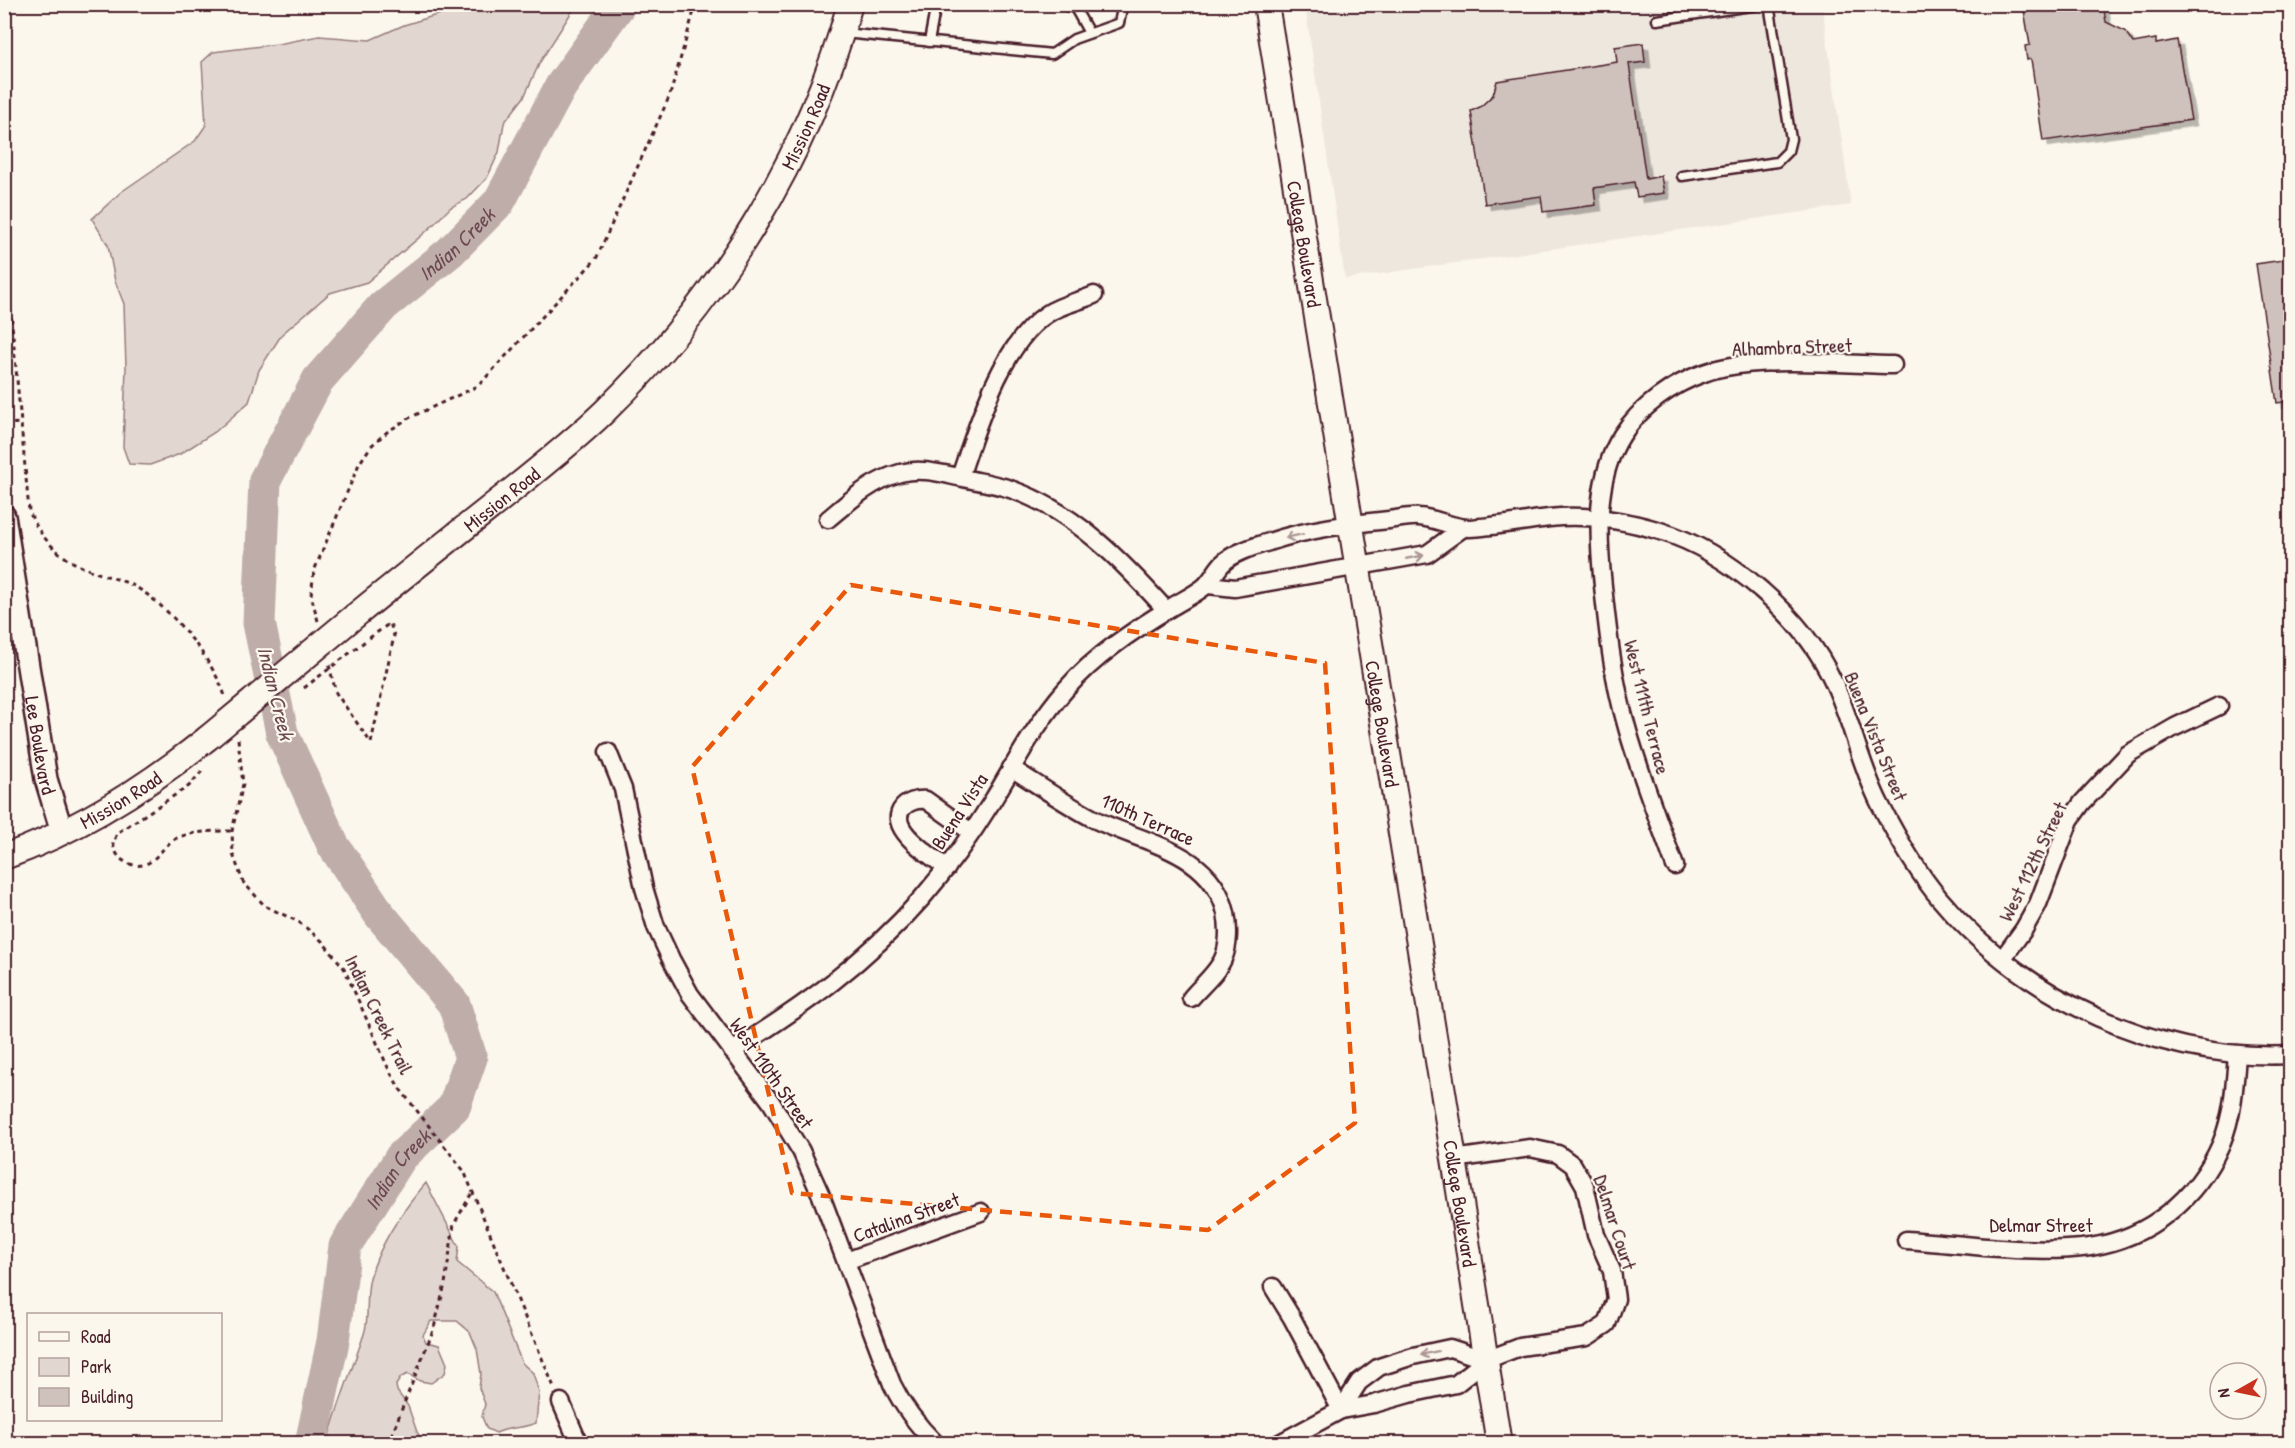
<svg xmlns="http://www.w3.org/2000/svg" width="2295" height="1448" viewBox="0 0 2295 1448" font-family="'Patrick Hand',sans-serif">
<defs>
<filter id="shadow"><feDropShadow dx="5.5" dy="5.5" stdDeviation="0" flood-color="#0004"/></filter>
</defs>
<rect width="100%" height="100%" fill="#fbf7ec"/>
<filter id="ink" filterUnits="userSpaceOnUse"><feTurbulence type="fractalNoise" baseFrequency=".0167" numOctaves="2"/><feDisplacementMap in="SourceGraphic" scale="12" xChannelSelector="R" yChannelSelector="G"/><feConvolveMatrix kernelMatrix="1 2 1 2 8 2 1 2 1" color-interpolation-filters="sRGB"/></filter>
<g filter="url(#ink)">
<polygon fill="#eee7de" points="1305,5 1822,5 1851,205 1345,279"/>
<g fill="#e2d7d0" stroke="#967b7e" stroke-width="1.5">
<polygon points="523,4 576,5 540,62 524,97 504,123 499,152 487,178 467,199 451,207 428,230 367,282 330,293 282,334 259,370 249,402 215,432 180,454 150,465 129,464 123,447 126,368 124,304 115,281 108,245 92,219 121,192 195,141 206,125 202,62 213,52 278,44 319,36 370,40 404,25 440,14"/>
<path d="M426 1183 459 1247 457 1262 493 1292 522 1363 533 1373 539 1392 536 1423C522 1429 511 1426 496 1433L487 1429 482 1417 485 1404 479 1388 481 1374 477 1349 470 1332 457 1321H431L423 1335 426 1342 439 1345 447 1364 445 1373 431 1383 420 1381 408 1374 401 1377 396 1385 397 1391 408 1406 417 1432 424 1443H327C337 1406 352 1370 364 1334 370 1316 365 1296 370 1278 380 1243 402 1211 426 1183Z"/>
</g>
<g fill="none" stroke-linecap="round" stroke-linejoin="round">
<path stroke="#bfadaa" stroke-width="33" id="s1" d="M311 1444 333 1341 345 1246 401 1157 454 1107 471 1058 454 1004 380 915 333 845 282 733 259 623 265 480 318 380 383 306 450 252 499 202 561 86 620 4"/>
</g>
<g fill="#cfc2bc" stroke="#4a1f2b" stroke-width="1.5" filter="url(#shadow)">
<polygon points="2023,4 2103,4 2106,22 2125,31 2133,43 2156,39 2156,44 2177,40 2191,120 2043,141 2031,59 2027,60 2025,46 2030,45"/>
<polygon points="1643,43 1645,62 1629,64 1646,179 1661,176 1664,193 1637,197 1634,182 1594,188 1596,205 1543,212 1541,196 1485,204 1471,111 1480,107 1493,95 1497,81 1617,62 1615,47"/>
<polygon points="2290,259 2290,401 2277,403 2256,264"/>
</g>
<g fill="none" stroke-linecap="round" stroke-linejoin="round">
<g stroke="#4a1f2b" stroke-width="13">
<g id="service">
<polyline points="1058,4 1075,8 1076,5"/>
<polyline points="1075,8 1089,33"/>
<polyline points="1657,20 1764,4"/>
<polyline points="844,33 1052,54 1074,39 1119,23 1123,4"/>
<polyline points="929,42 936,4"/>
<polyline points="1682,176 1777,162 1788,151 1791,139 1769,4"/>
</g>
</g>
<g stroke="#4a1f2b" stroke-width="21">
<g id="minor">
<path d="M960 477C977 427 1001 344 1047 314 1062 304 1078 302 1094 295"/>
<path d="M828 519C851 500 871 481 900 473 921 467 943 474 963 478 980 482 997 484 1013 490 1075 512 1123 562 1166 610"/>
<polyline points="1208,585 1235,588 1427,554 1463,528"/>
<path d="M608 752 623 789 644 888 656 927 671 959 690 994 771 1102 801 1151 820 1193 892 1384C903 1407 917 1425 936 1444"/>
<path d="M1011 768C1040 786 1068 806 1098 821 1147 844 1212 852 1226 913 1229 927 1229 946 1223 959 1217 973 1201 986 1191 998"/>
<path d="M1675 866C1658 819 1639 772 1626 724 1613 679 1608 633 1603 586 1598 537 1594 479 1622 435 1640 407 1672 384 1704 373 1754 355 1839 364 1893 365"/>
<path d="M947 868C932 856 889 831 901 810 906 802 917 799 926 800L971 832"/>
<polyline points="2003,958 2024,929 2038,904 2070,820 2082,803 2128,754 2175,727 2219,706"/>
<path d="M732 1051C804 1006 865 963 922 898 948 868 972 834 993 800 1016 762 1036 723 1066 689 1095 656 1132 631 1170 608 1181 601 1194 595 1204 587 1212 580 1216 570 1223 563 1233 553 1255 546 1269 542 1307 529 1349 524 1389 520 1398 519 1410 516 1419 517 1436 518 1452 528 1469 528 1495 527 1523 521 1549 518 1587 514 1624 520 1660 531 1727 551 1804 617 1833 681 1852 721 1860 765 1880 804 1897 837 1916 871 1940 899 2025 1000 2159 1061 2290 1055"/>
<path d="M1906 1240C1963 1244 2033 1255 2090 1247 2149 1238 2197 1199 2221 1144 2233 1116 2235 1084 2237 1054"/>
<polyline points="846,1261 981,1212"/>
<polyline points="1273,1287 1292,1318 1341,1410"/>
<polyline points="561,1402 579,1444"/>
<polyline points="1341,1410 1359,1382 1379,1367 1413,1356 1450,1348 1486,1360"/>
<polyline points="1278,1444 1341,1410 1374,1404 1409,1394 1456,1384 1486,1360 1520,1347 1587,1337 1607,1324 1616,1299 1612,1271 1596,1235 1585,1186 1573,1165 1558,1154 1530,1148 1454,1159"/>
</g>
</g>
<g stroke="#4a1f2b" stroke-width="26">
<g id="tertiary">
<path id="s2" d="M4 516 46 779 62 832"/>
</g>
</g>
<g stroke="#4a1f2b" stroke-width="28">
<g id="secondary">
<path id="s3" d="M1266 4 1454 1159 1499 1444"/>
<path id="s4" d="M356 615C404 576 453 537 501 499 536 471 573 442 605 411 720 299 807 159 850 4"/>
<path id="s5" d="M4 857C80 830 147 787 209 737"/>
</g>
</g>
<g stroke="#4a1f2b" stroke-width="3" stroke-dasharray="4.5 4.5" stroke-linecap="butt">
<path d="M4 237 29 511C40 537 58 557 85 568 100 575 117 578 132 585 167 603 213 659 225 696"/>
<polyline points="4,424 22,423"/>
<polyline points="318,621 311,595 314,571 359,464 371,446 387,432 409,418 478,386 596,259 670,95 696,4"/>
<polyline points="329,665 336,693 371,743 394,636 390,623 368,639"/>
<polyline points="238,739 243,784 232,831 233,854 243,882 265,906 299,922 322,941 344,968 389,1070 400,1089 464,1171 554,1387"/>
<path d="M202 771 189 786 117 833 113 844C116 854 119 860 130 864 153 872 160 846 177 838 195 831 213 831 232 831"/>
<polyline points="392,1435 405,1437 420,1444"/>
<polyline points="388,1444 434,1328 445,1284 454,1224 473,1191"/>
</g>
<use href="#service" stroke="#fbf7ec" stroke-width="8"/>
<use href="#minor" stroke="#fbf7ec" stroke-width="16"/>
<use href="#tertiary" stroke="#fbf7ec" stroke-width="21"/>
<use href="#secondary" stroke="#fbf7ec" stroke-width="24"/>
<g stroke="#4a1f2b" stroke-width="28" stroke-linecap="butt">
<polyline id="secondary-bridge" points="209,737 356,615"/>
</g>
<polyline stroke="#4a1f2b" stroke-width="3" stroke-dasharray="4.5 4.5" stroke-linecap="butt" points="304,688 368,639"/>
<use href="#secondary-bridge" stroke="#fbf7ec" stroke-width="24"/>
</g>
<defs><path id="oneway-shaft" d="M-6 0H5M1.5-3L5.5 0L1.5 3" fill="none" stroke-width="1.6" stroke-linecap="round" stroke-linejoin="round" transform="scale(1.5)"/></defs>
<g stroke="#ab9695">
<use href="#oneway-shaft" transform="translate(1294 536) rotate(168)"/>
<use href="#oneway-shaft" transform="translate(1415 557) rotate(-11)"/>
<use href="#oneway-shaft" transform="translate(1429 1353) rotate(168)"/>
</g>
</g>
<path fill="none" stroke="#e8590c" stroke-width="4.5" stroke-dasharray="12 8" stroke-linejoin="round" d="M851 585 1325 663 1355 1123 1208 1230 792 1193 692 767Z"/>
<g text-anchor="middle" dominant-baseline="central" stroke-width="4.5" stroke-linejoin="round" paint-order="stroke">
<g font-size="20" fill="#4a1f2b" stroke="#fbf7ec">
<text stroke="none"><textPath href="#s4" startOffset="672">Mission Road</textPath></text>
<text stroke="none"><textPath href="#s3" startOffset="243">College Boulevard</textPath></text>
<text transform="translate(1792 346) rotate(-2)">Alhambra Street</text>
<text stroke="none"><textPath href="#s4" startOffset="186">Mission Road</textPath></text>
<text transform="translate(1648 707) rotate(76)">West 111th Terrace</text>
<text stroke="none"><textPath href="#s3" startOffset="729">College Boulevard</textPath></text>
<text transform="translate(1877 736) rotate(68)">Buena Vista Street</text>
<text stroke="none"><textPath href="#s2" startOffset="232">Lee Boulevard</textPath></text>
<text stroke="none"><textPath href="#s5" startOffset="130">Mission Road</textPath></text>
<text transform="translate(959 811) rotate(-57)">Buena Vista</text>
<text transform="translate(1148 819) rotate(24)">110th Terrace</text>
<text transform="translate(2032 861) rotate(-64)">West 112th Street</text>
<text transform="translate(380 1014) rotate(64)">Indian Creek Trail</text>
<text transform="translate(772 1073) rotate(55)">West 110th Street</text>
<text stroke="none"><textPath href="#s3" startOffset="1215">College Boulevard</textPath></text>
<text transform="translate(906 1217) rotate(-20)">Catalina Street</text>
<text transform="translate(1616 1222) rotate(72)">Delmar Court</text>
<text x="2041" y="1224">Delmar Street</text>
</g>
<g font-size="21" font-style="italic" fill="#6d4a51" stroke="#fbf7ec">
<text stroke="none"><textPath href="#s1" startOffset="1374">Indian Creek</textPath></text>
<text transform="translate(276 693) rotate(76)">Indian Creek</text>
<text stroke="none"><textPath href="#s1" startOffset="294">Indian Creek</textPath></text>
</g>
</g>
<rect width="2295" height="1448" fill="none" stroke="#fbf7ec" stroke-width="24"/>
<rect x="12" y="12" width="2271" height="1424" fill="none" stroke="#4a1f2b" stroke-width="2" filter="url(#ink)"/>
<rect x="27" y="1313" width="195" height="108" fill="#fbf7ec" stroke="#b4a19f" stroke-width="1.5"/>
<rect x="39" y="1332" width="30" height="9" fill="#fbf7ec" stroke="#b4a19f" stroke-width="1.5"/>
<text x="81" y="1343" font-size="18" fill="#4a1f2b">Road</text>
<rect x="39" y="1358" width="30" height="18" fill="#e2d7d0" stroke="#b4a19f" stroke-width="1.5"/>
<text x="81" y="1373" font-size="18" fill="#4a1f2b">Park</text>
<rect x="39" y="1388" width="30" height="18" fill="#cfc2bc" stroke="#b4a19f" stroke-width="1.5"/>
<text x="81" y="1403" font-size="18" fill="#4a1f2b">Building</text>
<g transform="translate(2238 1391) rotate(261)"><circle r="28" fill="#fbf7ec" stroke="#b4a19f" stroke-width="1.5"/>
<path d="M0-4.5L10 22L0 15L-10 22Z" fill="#c8321e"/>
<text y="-9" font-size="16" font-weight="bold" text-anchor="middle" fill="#4a1f2b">N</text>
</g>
</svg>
